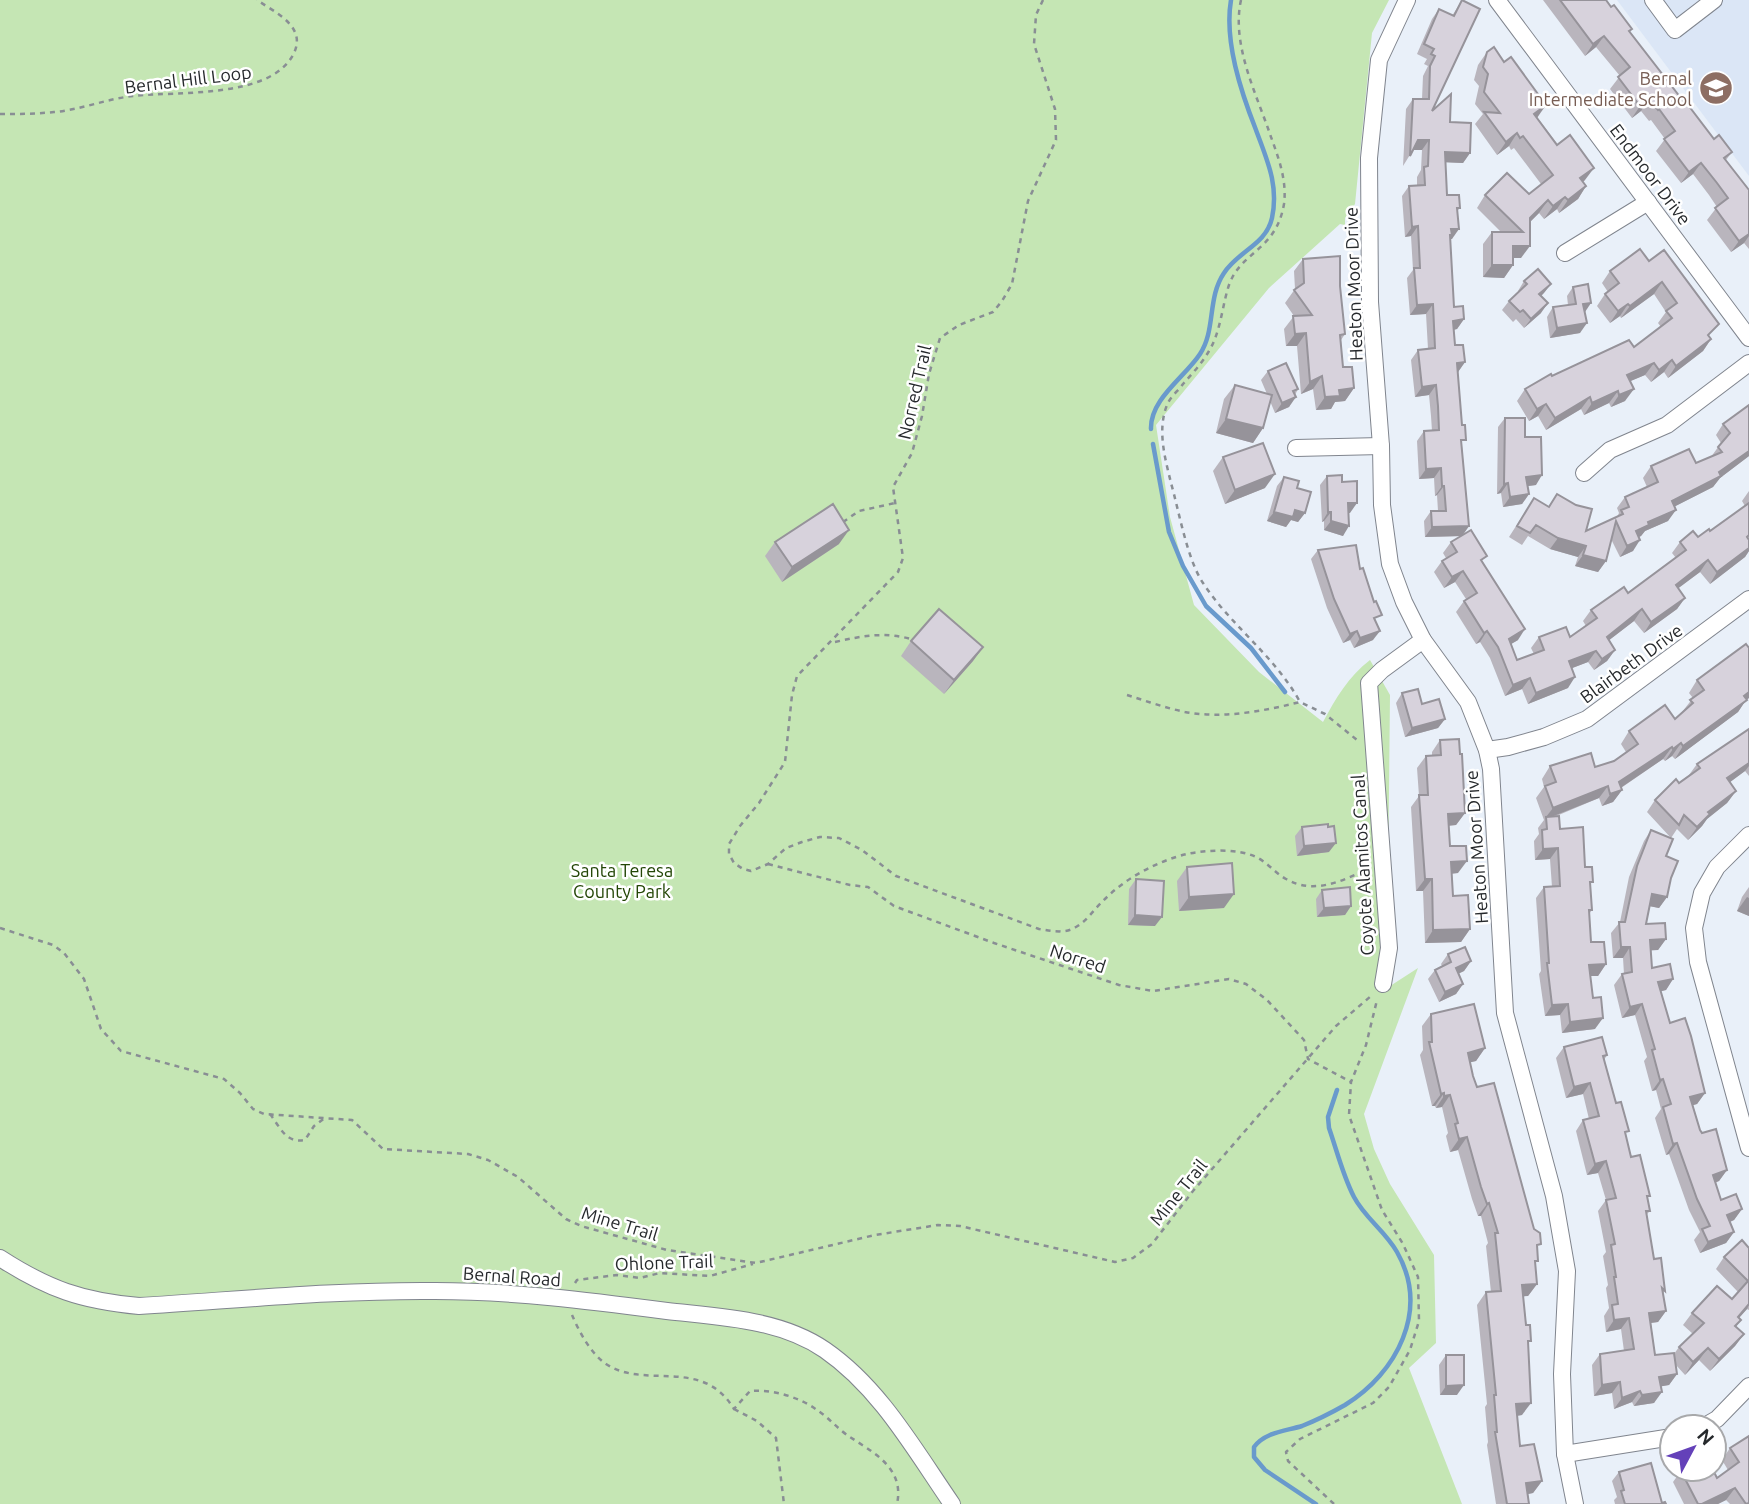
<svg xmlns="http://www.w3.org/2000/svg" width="1749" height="1504" viewBox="0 0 1749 1504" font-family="Ubuntu,sans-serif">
<rect width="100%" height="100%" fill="#e9f0f9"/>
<polygon fill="#dbe6f6" points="1617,0 1749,0 1749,176"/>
<path fill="#c5e6b4" d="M0 0H1389L1372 33 1355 204 1345 218V225L1340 224 1269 288 1156 425 1170 517 1194 605 1259 672 1323 722C1336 698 1348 677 1370 660L1390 695 1387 988 1418 968 1364 1114 1374 1149 1390 1184 1434 1255 1436 1343 1409 1368 1462 1504H0Z"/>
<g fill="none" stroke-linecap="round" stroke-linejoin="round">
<g stroke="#699acc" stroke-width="4.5">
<path d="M1151 429C1150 399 1185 377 1200 354 1216 330 1207 298 1224 273 1238 251 1266 245 1272 218 1279 185 1267 160 1256 130 1241 92 1224 41 1231 0"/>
<polyline points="1153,444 1169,532 1183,566 1206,606 1251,648 1285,692"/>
<path d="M1316 1504 1265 1470 1254 1457V1447C1265 1432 1286 1431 1302 1426 1317 1420 1331 1413 1345 1405 1397 1373 1430 1310 1397 1252 1385 1231 1365 1218 1354 1197 1343 1176 1337 1151 1329 1128L1328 1117 1337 1090"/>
</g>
<g stroke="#80858e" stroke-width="18">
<g id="minor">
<polyline points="1407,0 1379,60 1369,158 1370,302 1381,446 1382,505 1390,564 1404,602 1423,640 1468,702 1487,750 1491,769 1505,1013 1554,1196 1567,1271 1562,1374 1565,1454 1575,1504"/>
<polyline points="1497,0 1749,338"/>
<polyline points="1653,0 1675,30 1714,0"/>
<polyline points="1565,253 1648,202"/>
<polyline points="1296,448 1381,446"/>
<polyline points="1584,473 1610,450 1667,425 1749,363"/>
<polyline points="1487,750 1508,747 1544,737 1587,719 1749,599"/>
<polyline points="1749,835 1717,867 1702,893 1694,928 1698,962 1749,1148"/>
<polyline points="1383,984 1389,948 1369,683 1382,670 1423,640"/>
<path d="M0 1258C48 1289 82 1301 139 1306 238 1300 337 1290 435 1291 513 1291 590 1301 667 1311 720 1317 780 1319 825 1350 880 1388 914 1449 952 1504"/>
<polyline points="1703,1427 1717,1419 1749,1386"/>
<polyline points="1565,1454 1672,1437"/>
</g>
</g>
<g stroke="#898e94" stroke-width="2.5" stroke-dasharray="5 5" stroke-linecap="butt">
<path d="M1043 0 1036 15 1034 44 1055 109 1056 140 1028 201 1012 284 1002 301 993 312 959 325 940 338 929 374 922 416 912 453 893 487 903 558 898 572 797 676 792 695 785 762 759 803 740 826 729 844V854L734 863 743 869 751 871 768 864 786 848 802 842 820 837 839 838 862 850 896 876 1039 929C1052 931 1065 934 1076 927 1087 921 1094 909 1103 901 1124 879 1157 861 1187 854 1207 850 1237 848 1256 857 1267 862 1275 873 1286 879 1314 895 1342 881 1368 869"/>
<path d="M1241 0C1231 45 1257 95 1271 137 1279 159 1287 181 1284 204 1276 251 1241 251 1229 285 1222 306 1221 331 1209 351 1202 363 1192 374 1183 384 1178 391 1170 397 1167 405 1157 430 1165 458 1171 483 1179 511 1187 559 1203 583 1231 626 1275 656 1300 702"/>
<path d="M0 114C18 114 36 114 54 112 80 110 106 99 133 96 178 91 269 99 293 55 308 27 276 13 257 0"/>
<polyline points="843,522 859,511 895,503"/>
<path d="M835 642C862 636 886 631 914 640"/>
<path d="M1127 695C1146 701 1166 708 1185 712 1223 719 1264 711 1300 702L1325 714 1357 740"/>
<polyline points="768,864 850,885 868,887 894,906 994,943 1119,985 1153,991 1229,979 1246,984 1267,1000 1304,1040 1308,1059 1351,1082"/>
<polyline points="0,928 53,945 64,953 84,979 101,1029 121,1051 224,1079 240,1093 253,1109 264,1114 352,1120 383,1149 468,1154 488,1160 518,1177 566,1219 581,1226 667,1250 756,1263 875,1235 938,1225 960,1226 1115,1262 1133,1258 1152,1244 1193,1191 1336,1026 1371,996"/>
<path d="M270 1114C280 1127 286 1144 305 1140L314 1126 326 1117"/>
<polyline points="575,1283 577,1280 617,1275 640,1278 660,1273 710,1276 753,1264"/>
<path d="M572 1315C579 1331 590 1353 606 1364 645 1390 702 1356 734 1409L750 1391C771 1389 800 1397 817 1410 828 1417 836 1427 847 1435 872 1452 905 1467 897 1504"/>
<polyline points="734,1409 757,1421 776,1438 784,1504"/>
<polyline points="1334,1504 1288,1461 1286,1452 1300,1439 1373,1403 1389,1387 1410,1350 1419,1321 1418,1277 1403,1244 1382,1210 1349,1115 1351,1082 1366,1045 1377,1000"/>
</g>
<use href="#minor" stroke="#fff" stroke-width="16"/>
</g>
<g fill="#b9b5bd">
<polygon points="1462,0 1432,111 1450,122 1470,153 1463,163 1445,162 1447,195 1460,208 1457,211 1452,239 1450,239 1454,307 1464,319 1457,329 1454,330 1455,345 1465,362 1458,372 1462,446 1469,526 1462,536 1425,537 1424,521 1431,511 1438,511 1437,495 1435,496 1434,478 1419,479 1417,441 1424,431 1432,431 1431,416 1429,395 1415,397 1411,360 1418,350 1428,349 1426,314 1410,315 1407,278 1413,270 1411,236 1405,237 1402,196 1409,186 1417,185 1417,177 1421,170 1422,150 1413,150 1403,166 1406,109 1413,99 1422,99 1423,76 1428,66 1424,64 1427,59 1417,54 1432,19 1439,9 1452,16"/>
<polygon points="1543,0 1606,0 1632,29 1630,32 1684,102 1714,139 1732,152 1726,160 1749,190 1749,249 1744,243 1731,252 1707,220 1717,207 1709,195 1693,174 1681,183 1656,151 1665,139 1651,120 1649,121 1641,111 1632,118 1610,89 1620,76 1596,47 1585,56"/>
<polygon points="1487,52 1585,180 1583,182 1586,186 1578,199 1559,213 1557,209 1544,219 1539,213 1530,222 1521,258 1513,258 1513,265 1504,278 1483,277 1483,244 1492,232 1501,232 1477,208 1485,195 1529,194 1541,184 1514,148 1511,150 1509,146 1497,155 1475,124 1483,114 1475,104 1479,86 1474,80 1478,65"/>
<polygon points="1640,249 1711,339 1703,351 1668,378 1664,372 1651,382 1645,375 1630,381 1625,401 1611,407 1609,403 1584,415 1581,409 1546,430 1538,416 1529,421 1517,401 1525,389 1552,376 1634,347 1661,327 1658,323 1666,312 1654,294 1621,318 1620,316 1610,323 1597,306 1605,294 1608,292 1602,283 1610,271"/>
<polygon points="1303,259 1340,286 1345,334 1341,340 1343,367 1354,388 1345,401 1335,402 1331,409 1316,410 1313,389 1301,394 1297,346 1286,346 1284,329 1294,316 1285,303 1295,289 1294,271"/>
<polygon points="1524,281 1551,284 1541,296 1541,313 1524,328 1516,319 1513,322 1502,310 1509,301 1519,292 1518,291"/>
<polygon points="1573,287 1585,312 1580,333 1550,338 1547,317 1553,307 1568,305 1567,296"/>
<polygon points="1268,371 1298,389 1289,407 1275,413 1270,401 1263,428 1253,443 1216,433 1224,399 1235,385 1267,394 1261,380"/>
<polygon points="1749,405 1749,456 1720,478 1713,487 1675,506 1668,521 1645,531 1641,536 1639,537 1633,551 1620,557 1611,539 1606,561 1598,572 1575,566 1578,557 1550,549 1528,536 1522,545 1509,537 1534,498 1548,507 1557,494 1586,531 1617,517 1619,513 1617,508 1625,497 1647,487 1643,478 1651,466 1696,463 1711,457 1721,443 1716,435 1723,424"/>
<polygon points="1505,418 1525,437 1536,485 1528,486 1529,494 1522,504 1503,507 1501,493 1497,494 1498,427"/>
<polygon points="1223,457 1265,488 1225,504 1213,471"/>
<polygon points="1327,476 1342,482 1350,513 1348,513 1343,536 1324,530 1324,521 1322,522 1320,485"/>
<polygon points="1284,477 1297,488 1305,513 1298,522 1291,520 1286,527 1267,521 1277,486"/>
<polygon points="1749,491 1749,551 1745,557 1710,584 1700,572 1678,588 1685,598 1677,609 1644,633 1634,621 1609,640 1615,650 1607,661 1594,670 1588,662 1572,668 1568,688 1528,704 1522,689 1505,696 1490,658 1480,642 1476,644 1456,612 1464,601 1466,599 1455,582 1444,588 1434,572 1442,561 1446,558 1443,553 1451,542 1483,562 1518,640 1511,644 1517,660 1534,654 1531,648 1539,637 1570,637 1586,626 1583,621 1591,610 1628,593 1676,558 1672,553 1680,542 1698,537 1710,531 1745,506 1742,501"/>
<polygon points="775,542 839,544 782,582 765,556"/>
<polygon points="1318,550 1360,569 1376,623 1373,640 1354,648 1350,640 1343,643 1327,608 1311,559"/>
<polygon points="911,641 983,647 973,661 944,694 901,656"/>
<polygon points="1697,680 1749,698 1746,700 1738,712 1675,759 1672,756 1665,761 1663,759 1621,788 1622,790 1613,802 1602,806 1599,798 1554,817 1560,829 1585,867 1590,886 1592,910 1589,914 1591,942 1606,964 1598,976 1590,976 1595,1029 1562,1033 1560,1015 1545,1016 1539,974 1541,971 1536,898 1544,887 1552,887 1550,859 1535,860 1534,841 1539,834 1538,828 1544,820 1536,798 1544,787 1542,779 1550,766 1595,767 1614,761 1626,752 1621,744 1629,731 1675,719 1682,712 1693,698 1689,693"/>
<polygon points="1402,693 1445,719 1438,728 1405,737 1396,703"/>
<polygon points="1749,729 1749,776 1745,771 1730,782 1736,791 1727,803 1707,819 1702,826 1688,840 1677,829 1671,838 1647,812 1655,800 1689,775 1697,764"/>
<polygon points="1440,740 1465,813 1456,825 1449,826 1450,846 1458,873 1452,874 1453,896 1470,929 1461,942 1425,943 1423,891 1416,891 1411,807 1419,796 1417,768 1426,756 1432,755 1432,752"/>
<polygon points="1302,827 1328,827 1329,852 1297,856 1295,836"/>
<polygon points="1651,830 1666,856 1671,878 1667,897 1659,908 1649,906 1646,924 1666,939 1658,950 1651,950 1652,968 1673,979 1666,990 1661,991 1670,1023 1705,1093 1697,1104 1693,1105 1700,1130 1727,1170 1719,1181 1715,1183 1721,1200 1742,1209 1734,1220 1730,1222 1734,1232 1726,1243 1700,1253 1694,1240 1700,1232 1689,1210 1669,1154 1666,1155 1655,1118 1661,1109 1656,1090 1652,1091 1644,1061 1647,1057 1635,1015 1622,1018 1614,985 1622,974 1624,974 1623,958 1613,958 1611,933 1620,922 1629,877 1644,841"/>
<polygon points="1187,867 1224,908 1179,911 1177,881"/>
<polygon points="1136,879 1155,926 1128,925 1129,889"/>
<polygon points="1749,887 1749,916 1737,911 1742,897"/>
<polygon points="1322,890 1351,906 1345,915 1317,917 1316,899"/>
<polygon points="1448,954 1471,961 1464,971 1458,974 1463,984 1456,994 1439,1002 1428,979 1435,970 1442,966 1441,964"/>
<polygon points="1431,1014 1485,1048 1476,1061 1470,1062 1473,1076 1537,1249 1535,1265 1537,1284 1528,1296 1523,1296 1529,1345 1522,1415 1517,1416 1520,1446 1542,1481 1533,1493 1528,1494 1529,1504 1496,1504 1487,1445 1488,1442 1485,1407 1487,1404 1477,1305 1486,1292 1491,1292 1486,1246 1488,1243 1481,1216 1478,1216 1472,1199 1458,1150 1450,1152 1446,1136 1448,1133 1442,1107 1436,1108 1435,1106 1432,1106 1420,1055 1423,1050 1422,1026"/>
<polygon points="1564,1047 1607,1055 1604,1060 1616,1103 1631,1157 1648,1200 1650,1211 1646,1215 1654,1259 1665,1291 1663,1293 1666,1311 1658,1322 1651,1323 1655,1355 1674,1354 1679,1347 1693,1334 1683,1325 1692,1313 1732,1299 1738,1292 1716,1269 1724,1257 1749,1248 1749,1310 1747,1309 1739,1318 1741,1320 1736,1327 1744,1334 1735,1346 1710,1371 1699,1360 1685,1375 1676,1365 1677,1374 1669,1385 1661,1386 1654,1403 1634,1406 1632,1402 1614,1409 1612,1393 1594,1396 1592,1365 1600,1354 1624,1351 1621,1329 1606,1332 1604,1316 1609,1308 1606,1288 1608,1285 1603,1256 1606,1252 1598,1211 1606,1200 1598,1173 1587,1175 1576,1131 1583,1120 1589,1119 1583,1094 1566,1098 1556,1058"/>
<polygon points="1446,1355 1457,1395 1440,1395 1439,1365"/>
<polygon points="1744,1440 1749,1504 1730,1504 1726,1500 1718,1504 1684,1504 1673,1482 1681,1471 1709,1474 1717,1478 1728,1470 1722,1460 1730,1448"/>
<polygon points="1619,1472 1662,1503 1666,1504 1615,1504 1614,1500 1617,1497 1612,1481"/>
</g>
<g fill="#96939a">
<polygon points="1604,36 1596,47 1585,56 1593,44"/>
<polygon points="1649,99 1641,111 1632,118 1640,106"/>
<polygon points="1546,105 1537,118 1534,114"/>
<polygon points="1517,133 1509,146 1497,155 1506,142"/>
<polygon points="1418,140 1429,140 1422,150 1411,150"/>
<polygon points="1445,152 1470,153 1463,163 1438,162"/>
<polygon points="1701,163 1693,174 1681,183 1689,172"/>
<polygon points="1594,168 1585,180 1571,191 1580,178"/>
<polygon points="1586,186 1578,199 1559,213 1568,200"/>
<polygon points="1565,197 1557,209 1544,219 1553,206"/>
<polygon points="1548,200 1539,213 1521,231 1530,218"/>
<polygon points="1418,226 1411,236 1405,237 1412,227"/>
<polygon points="1451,229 1459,229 1452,239 1449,239"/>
<polygon points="1749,234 1749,236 1744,243 1731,252 1739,241"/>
<polygon points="1513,246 1530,246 1521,258 1505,258"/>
<polygon points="1492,265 1513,265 1504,278 1483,277"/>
<polygon points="1662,282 1654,294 1621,318 1630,306"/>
<polygon points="1551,284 1544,293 1533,304 1539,294"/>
<polygon points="1548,303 1541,313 1524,328 1531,319"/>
<polygon points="1591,303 1585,312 1583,304"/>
<polygon points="1433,304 1426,314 1410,315 1417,305"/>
<polygon points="1628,304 1620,316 1610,323 1618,311"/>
<polygon points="1464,319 1457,329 1446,331 1453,321"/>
<polygon points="1587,323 1580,333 1550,338 1557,328"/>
<polygon points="1306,333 1297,346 1286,346 1295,334"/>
<polygon points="1711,339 1703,351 1668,378 1676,366"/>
<polygon points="1672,360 1664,372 1651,382 1659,370"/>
<polygon points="1465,362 1458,372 1457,363"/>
<polygon points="1654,363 1645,375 1619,386 1627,375"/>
<polygon points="1322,376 1313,389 1301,394 1310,382"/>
<polygon points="1436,385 1429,395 1415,397 1422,387"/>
<polygon points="1354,388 1345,401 1335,402 1331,409 1316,410 1325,397 1339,390"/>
<polygon points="1634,389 1625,401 1611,407 1619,395"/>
<polygon points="1618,391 1609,403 1584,415 1592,403"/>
<polygon points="1296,397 1289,407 1275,413 1282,403"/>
<polygon points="1590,397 1581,409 1546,430 1555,418"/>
<polygon points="1546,404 1538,416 1529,421 1537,409"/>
<polygon points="1226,419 1263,428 1253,443 1216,433"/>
<polygon points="1749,451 1749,456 1720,478 1713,487 1664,512 1672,501 1719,472"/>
<polygon points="1441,468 1434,478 1419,479 1426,469"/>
<polygon points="1275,474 1265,488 1225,504 1235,490"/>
<polygon points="1542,475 1536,485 1520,487 1526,477"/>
<polygon points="1508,483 1501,493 1497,494 1504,484"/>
<polygon points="1442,486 1444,486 1437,495 1435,496"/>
<polygon points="1529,494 1522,504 1503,507 1510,497"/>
<polygon points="1348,503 1357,503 1350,513 1341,513"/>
<polygon points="1295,510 1305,513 1298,522 1291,520 1286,527 1267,521 1274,512"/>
<polygon points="1676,510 1668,521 1645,531 1641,536 1628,542 1636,531 1648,522"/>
<polygon points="1328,512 1331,512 1324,521 1322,522"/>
<polygon points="1331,521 1349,526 1343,536 1324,530"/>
<polygon points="1469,526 1462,536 1425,537 1432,527"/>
<polygon points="849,530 839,544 782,582 792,567"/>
<polygon points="1558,538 1586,546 1578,557 1550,549"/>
<polygon points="1640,540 1633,551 1620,557 1627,546"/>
<polygon points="1749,548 1749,551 1745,557 1710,584 1717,572"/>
<polygon points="1583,555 1606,561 1598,572 1575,566"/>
<polygon points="1708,560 1700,572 1668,596 1676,585"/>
<polygon points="1463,571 1455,582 1444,588 1452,577"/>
<polygon points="1685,598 1677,609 1644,633 1651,622"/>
<polygon points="1642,609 1634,621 1599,648 1607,637"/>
<polygon points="1525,629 1518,640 1501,650 1509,639"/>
<polygon points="1357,631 1350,640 1343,643 1350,634"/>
<polygon points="1380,631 1373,640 1354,648 1360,638"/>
<polygon points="1487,631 1480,642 1476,644 1484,633"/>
<polygon points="983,647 973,661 944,694 954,680"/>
<polygon points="1615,650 1607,661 1594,670 1602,659"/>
<polygon points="1596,651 1588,662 1562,672 1569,661"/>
<polygon points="1575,677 1568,688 1528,704 1536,693"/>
<polygon points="1530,678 1522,689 1505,696 1513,685"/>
<polygon points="1749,692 1749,698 1746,700 1738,712 1675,759 1683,746"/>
<polygon points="1445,719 1438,728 1405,737 1412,728"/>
<polygon points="1681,743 1672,756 1665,761 1673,749"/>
<polygon points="1672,747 1663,759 1613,793 1622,790 1613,802 1602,806 1619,782"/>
<polygon points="1749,763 1749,766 1745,771 1718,791 1727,778"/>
<polygon points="1608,786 1599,798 1546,819 1546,817 1553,808"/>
<polygon points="1736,791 1727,803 1707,819 1702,826 1688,840 1708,812"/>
<polygon points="1465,813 1456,825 1440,826 1448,814"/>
<polygon points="1336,843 1329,852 1297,856 1304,846"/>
<polygon points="1558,848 1550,859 1535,860 1543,849"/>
<polygon points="1467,861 1458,873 1442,874 1451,862"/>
<polygon points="1425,879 1432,879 1423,891 1416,891"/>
<polygon points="1234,894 1224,908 1179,911 1189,897"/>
<polygon points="1652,894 1667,897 1659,908 1644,905"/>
<polygon points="1747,897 1749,898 1749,916 1737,911"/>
<polygon points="1351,906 1345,915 1317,917 1324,908"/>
<polygon points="1135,915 1162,917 1155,926 1128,925"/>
<polygon points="1470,929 1461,942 1425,943 1433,930"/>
<polygon points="1666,939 1658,950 1642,951 1650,940"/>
<polygon points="1621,947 1630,947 1623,958 1613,958"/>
<polygon points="1471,961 1464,971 1449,978 1456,968"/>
<polygon points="1606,964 1598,976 1581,976 1589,965"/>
<polygon points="1673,979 1666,990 1650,994 1658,982"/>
<polygon points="1463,984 1456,994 1439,1002 1445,992"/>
<polygon points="1568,1004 1560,1015 1545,1016 1552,1005"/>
<polygon points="1642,1004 1635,1015 1622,1018 1630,1007"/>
<polygon points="1603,1018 1595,1029 1562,1033 1570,1022"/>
<polygon points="1485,1048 1476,1061 1459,1065 1468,1053"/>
<polygon points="1663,1079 1656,1090 1652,1091 1660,1080"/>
<polygon points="1590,1083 1583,1094 1566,1098 1574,1087"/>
<polygon points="1444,1093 1435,1106 1432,1106 1441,1094"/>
<polygon points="1705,1093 1697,1104 1683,1108 1690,1097"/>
<polygon points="1450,1095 1442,1107 1436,1108 1444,1096"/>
<polygon points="1467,1137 1458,1150 1450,1152 1459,1139"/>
<polygon points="1677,1143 1669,1154 1666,1155 1673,1144"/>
<polygon points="1606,1161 1598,1173 1587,1175 1595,1164"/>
<polygon points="1727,1170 1719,1181 1705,1186 1713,1175"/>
<polygon points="1489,1203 1481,1216 1478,1216 1487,1204"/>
<polygon points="1742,1209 1734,1220 1720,1226 1727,1215"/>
<polygon points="1734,1232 1726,1243 1700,1253 1708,1242"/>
<polygon points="1537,1284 1528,1296 1513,1297 1522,1285"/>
<polygon points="1749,1304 1747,1309 1729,1329 1738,1317"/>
<polygon points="1666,1311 1658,1322 1642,1324 1649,1313"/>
<polygon points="1629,1318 1621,1329 1606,1332 1614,1320"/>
<polygon points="1744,1334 1735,1346 1710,1371 1719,1359"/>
<polygon points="1708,1348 1699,1360 1685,1375 1693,1362"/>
<polygon points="1677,1374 1669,1385 1652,1388 1659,1377"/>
<polygon points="1620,1382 1612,1393 1594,1396 1602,1385"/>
<polygon points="1464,1385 1457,1395 1440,1395 1446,1386"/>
<polygon points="1640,1391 1632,1402 1614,1409 1622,1398"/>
<polygon points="1662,1392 1654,1403 1634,1406 1642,1395"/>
<polygon points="1531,1403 1522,1415 1507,1417 1516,1404"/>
<polygon points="1542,1481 1533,1493 1517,1496 1526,1483"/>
<polygon points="1735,1488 1726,1500 1718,1504 1702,1504"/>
</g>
<g fill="#d7d2dc" stroke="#96939a" stroke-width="2">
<polygon points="1462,0 1480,9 1432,111 1451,94 1450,122 1471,123 1470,153 1445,152 1447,195 1459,195 1460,208 1457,208 1459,229 1451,229 1452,235 1450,235 1454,307 1463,306 1464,319 1453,321 1455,345 1463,345 1465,362 1457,363 1462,425 1465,425 1466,440 1461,440 1469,526 1432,527 1431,511 1446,511 1444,486 1442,486 1441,468 1426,469 1424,431 1439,430 1438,406 1436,385 1422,387 1418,350 1435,348 1433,304 1417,305 1414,268 1420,268 1418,226 1412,227 1409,186 1425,185 1424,167 1428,166 1429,140 1418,140 1410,156 1413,99 1429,99 1430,66 1435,56 1431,54 1434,49 1424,44 1439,9 1454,16"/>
<polygon points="1560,0 1606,0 1611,7 1614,5 1632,29 1629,31 1684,102 1685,101 1714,139 1719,135 1732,152 1724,158 1749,190 1749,234 1739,241 1715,208 1728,198 1717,183 1701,163 1689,172 1664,139 1675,131 1659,109 1658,110 1649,99 1640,106 1618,77 1630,67 1604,36 1593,44"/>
<polygon points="1494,47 1504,62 1511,57 1546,105 1534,114 1557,145 1570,135 1594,168 1580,178 1586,186 1568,200 1565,197 1553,206 1548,200 1530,218 1530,246 1513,246 1513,265 1492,265 1492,232 1523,232 1485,195 1507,173 1529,194 1553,175 1523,136 1520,138 1517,133 1506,142 1484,112 1500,113 1484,92 1488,74 1483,67 1487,52"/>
<polygon points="1640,249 1649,261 1664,250 1719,324 1708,335 1711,339 1676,366 1672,360 1659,370 1654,363 1627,375 1634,389 1619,395 1618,391 1592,403 1590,397 1555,418 1546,404 1537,409 1525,389 1551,374 1552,376 1629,340 1634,347 1672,318 1666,311 1677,303 1662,282 1630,306 1628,304 1618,311 1605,294 1619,283 1610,271"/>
<polygon points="1340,256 1340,286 1345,334 1340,335 1343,367 1352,367 1354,388 1339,390 1340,396 1325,397 1322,376 1310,382 1306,333 1295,334 1293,316 1312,315 1294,290 1304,283 1303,259"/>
<polygon points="1538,269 1551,284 1539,294 1548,303 1531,319 1523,310 1520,312 1509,301 1527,284 1524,281"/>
<polygon points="1588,284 1591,303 1583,304 1587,323 1557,328 1553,307 1576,304 1573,287"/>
<polygon points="1286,363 1298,389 1293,391 1296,397 1282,403 1268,371"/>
<polygon points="1235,385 1272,395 1263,428 1226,419"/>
<polygon points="1749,405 1749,451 1719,472 1721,476 1672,501 1676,510 1648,522 1649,525 1636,531 1640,540 1627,546 1616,521 1606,561 1583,555 1586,546 1558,538 1536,525 1530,533 1517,526 1534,498 1549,507 1557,494 1576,505 1592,509 1586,531 1623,514 1621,510 1629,507 1625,497 1658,482 1651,466 1689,449 1696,463 1722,452 1718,447 1730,433 1723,424"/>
<polygon points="1505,418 1525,418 1525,437 1541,437 1542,475 1526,477 1529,494 1510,497 1508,483 1504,484"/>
<polygon points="1263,443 1275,474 1235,490 1223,457"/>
<polygon points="1342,475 1342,482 1357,481 1357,503 1348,503 1349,526 1331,521 1331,512 1328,512 1327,476"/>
<polygon points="1284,477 1299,481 1297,488 1311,492 1305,513 1295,510 1293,517 1274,512"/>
<polygon points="1749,503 1749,535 1747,537 1749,540 1749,548 1717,572 1708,560 1676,585 1685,598 1651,622 1642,609 1607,637 1615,650 1602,659 1596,651 1569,661 1575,677 1536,693 1530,678 1513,685 1498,647 1487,631 1484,633 1464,601 1477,593 1463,571 1452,577 1442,561 1457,552 1451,542 1471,530 1487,556 1481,560 1525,629 1509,639 1517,660 1544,650 1539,637 1566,627 1570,637 1597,618 1591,610 1624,587 1628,593 1686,550 1680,542 1693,531 1698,537 1709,529 1710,531"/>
<polygon points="833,504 849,530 792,567 775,542"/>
<polygon points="1356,545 1360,569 1363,568 1374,602 1376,601 1382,615 1374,618 1380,631 1360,638 1357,631 1350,634 1334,599 1318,550"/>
<polygon points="939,609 983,647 954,680 911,641"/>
<polygon points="1746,644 1749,648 1749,692 1744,696 1747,700 1683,746 1681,743 1673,749 1672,747 1619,782 1622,790 1610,794 1608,786 1553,808 1545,786 1556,782 1550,766 1591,753 1595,767 1614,761 1638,744 1629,731 1665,705 1675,719 1693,703 1690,700 1704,690 1697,680"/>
<polygon points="1418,689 1422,704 1439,699 1445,719 1412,728 1402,693"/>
<polygon points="1749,729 1749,763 1727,778 1736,791 1708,812 1710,814 1697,827 1684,815 1679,825 1655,800 1676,779 1679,783 1700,768 1697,764"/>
<polygon points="1459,739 1460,754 1462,754 1465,813 1448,814 1450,846 1466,846 1467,861 1451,862 1453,896 1468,895 1470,929 1433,930 1432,879 1425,879 1419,795 1428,795 1426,756 1441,755 1440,740"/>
<polygon points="1559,816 1560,829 1583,827 1585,867 1592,867 1593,882 1590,882 1592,910 1589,910 1591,942 1604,942 1606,964 1589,965 1593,998 1601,997 1603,1018 1570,1022 1568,1004 1552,1005 1547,963 1549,963 1544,887 1560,886 1558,848 1543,849 1542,830 1547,829 1546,817"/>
<polygon points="1328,824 1328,827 1334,826 1336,843 1304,846 1302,827"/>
<polygon points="1651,830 1673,839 1666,856 1678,861 1671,878 1667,897 1652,894 1646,924 1665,923 1666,939 1650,940 1652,968 1670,964 1673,979 1658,982 1670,1023 1685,1018 1691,1036 1705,1093 1690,1097 1700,1130 1702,1133 1716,1129 1727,1170 1713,1175 1721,1200 1736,1194 1742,1209 1727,1215 1734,1232 1708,1242 1702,1229 1710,1226 1697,1199 1677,1143 1673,1144 1663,1107 1671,1104 1663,1079 1660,1080 1652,1050 1655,1049 1642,1004 1630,1007 1622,974 1632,972 1630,947 1621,947 1619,922 1625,922 1637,866"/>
<polygon points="1232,863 1234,894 1189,897 1187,867"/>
<polygon points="1136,879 1164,881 1162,917 1135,915"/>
<polygon points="1350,887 1351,906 1324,908 1322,890"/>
<polygon points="1465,947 1471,961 1456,968 1463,984 1445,992 1435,970 1451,962 1448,954"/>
<polygon points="1474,1004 1485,1048 1468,1053 1473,1076 1477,1087 1494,1083 1534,1229 1540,1233 1541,1244 1537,1245 1538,1261 1535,1261 1537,1284 1522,1285 1526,1325 1530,1325 1531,1341 1528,1341 1531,1403 1516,1404 1520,1446 1534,1444 1542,1481 1526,1483 1529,1504 1507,1504 1495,1432 1497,1432 1494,1395 1496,1395 1486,1292 1501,1291 1495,1233 1498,1233 1489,1203 1487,1204 1481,1187 1467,1137 1459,1139 1455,1124 1458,1123 1450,1095 1444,1096 1444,1093 1441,1094 1429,1042 1432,1042 1431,1014"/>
<polygon points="1602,1037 1607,1055 1603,1056 1616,1103 1621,1102 1629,1131 1625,1132 1631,1157 1640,1155 1650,1196 1647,1196 1650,1211 1646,1211 1654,1259 1661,1258 1665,1291 1662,1288 1666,1311 1649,1313 1655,1355 1674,1353 1677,1374 1659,1377 1662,1392 1642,1395 1640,1391 1622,1398 1620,1382 1602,1385 1600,1354 1634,1349 1629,1318 1614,1320 1612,1305 1618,1304 1614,1277 1616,1277 1611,1245 1615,1244 1606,1200 1616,1198 1606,1161 1595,1164 1583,1120 1599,1116 1590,1083 1574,1087 1564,1047"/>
<polygon points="1742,1240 1749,1248 1749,1304 1738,1317 1741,1320 1735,1326 1744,1334 1719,1359 1708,1348 1693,1362 1679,1347 1704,1323 1692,1313 1717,1286 1732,1299 1748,1281 1724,1257"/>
<polygon points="1446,1355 1464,1355 1464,1385 1446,1386"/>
<polygon points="1749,1436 1749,1503 1746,1504 1735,1488 1702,1504 1698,1504 1681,1471 1684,1469 1706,1469 1709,1474 1714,1472 1717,1478 1739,1462 1730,1448"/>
<polygon points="1651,1463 1662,1503 1665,1502 1666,1504 1625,1504 1621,1491 1624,1490 1619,1472"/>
</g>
<defs>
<g id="school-disc" transform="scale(1.75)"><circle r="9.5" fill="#8d6e63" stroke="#fff"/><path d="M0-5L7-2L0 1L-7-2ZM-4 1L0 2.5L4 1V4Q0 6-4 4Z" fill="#fff"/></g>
</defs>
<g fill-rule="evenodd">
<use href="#school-disc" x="1716" y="88"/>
</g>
<g text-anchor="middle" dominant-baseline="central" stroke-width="5" stroke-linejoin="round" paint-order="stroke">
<g font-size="18" fill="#785e54" stroke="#fff" text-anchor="end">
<text x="1692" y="78">Bernal<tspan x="1692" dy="21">Intermediate School</tspan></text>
</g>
<g font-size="18" fill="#26292c" stroke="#fff">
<text transform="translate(188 79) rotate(-7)">Bernal Hill Loop</text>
<text transform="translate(1651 174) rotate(53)">Endmoor Drive</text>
<text transform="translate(1353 284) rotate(-92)">Heaton Moor Drive</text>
<text transform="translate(914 392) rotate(-77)">Norred Trail</text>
<text transform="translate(1631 663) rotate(-36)">Blairbeth Drive</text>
<text transform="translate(1476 847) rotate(-94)">Heaton Moor Drive</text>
<text transform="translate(1362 865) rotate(-93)">Coyote Alamitos Canal</text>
<text transform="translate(1078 958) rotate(18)">Norred</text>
<text transform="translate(1178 1192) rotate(-51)">Mine Trail</text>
<text transform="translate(620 1223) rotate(17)">Mine Trail</text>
<text transform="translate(664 1262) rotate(-2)">Ohlone Trail</text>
<text transform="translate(512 1276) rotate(4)">Bernal Road</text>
</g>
<g font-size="18" fill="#234606" stroke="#fff">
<text x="622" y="870">Santa Teresa<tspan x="622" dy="21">County Park</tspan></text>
</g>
</g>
<g transform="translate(1693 1448) rotate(49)"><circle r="33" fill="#ffffff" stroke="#a8a9ab" stroke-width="2"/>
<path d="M0-5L12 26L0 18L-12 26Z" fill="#6441b9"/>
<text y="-10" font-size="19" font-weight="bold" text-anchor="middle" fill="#26292c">N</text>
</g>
</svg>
